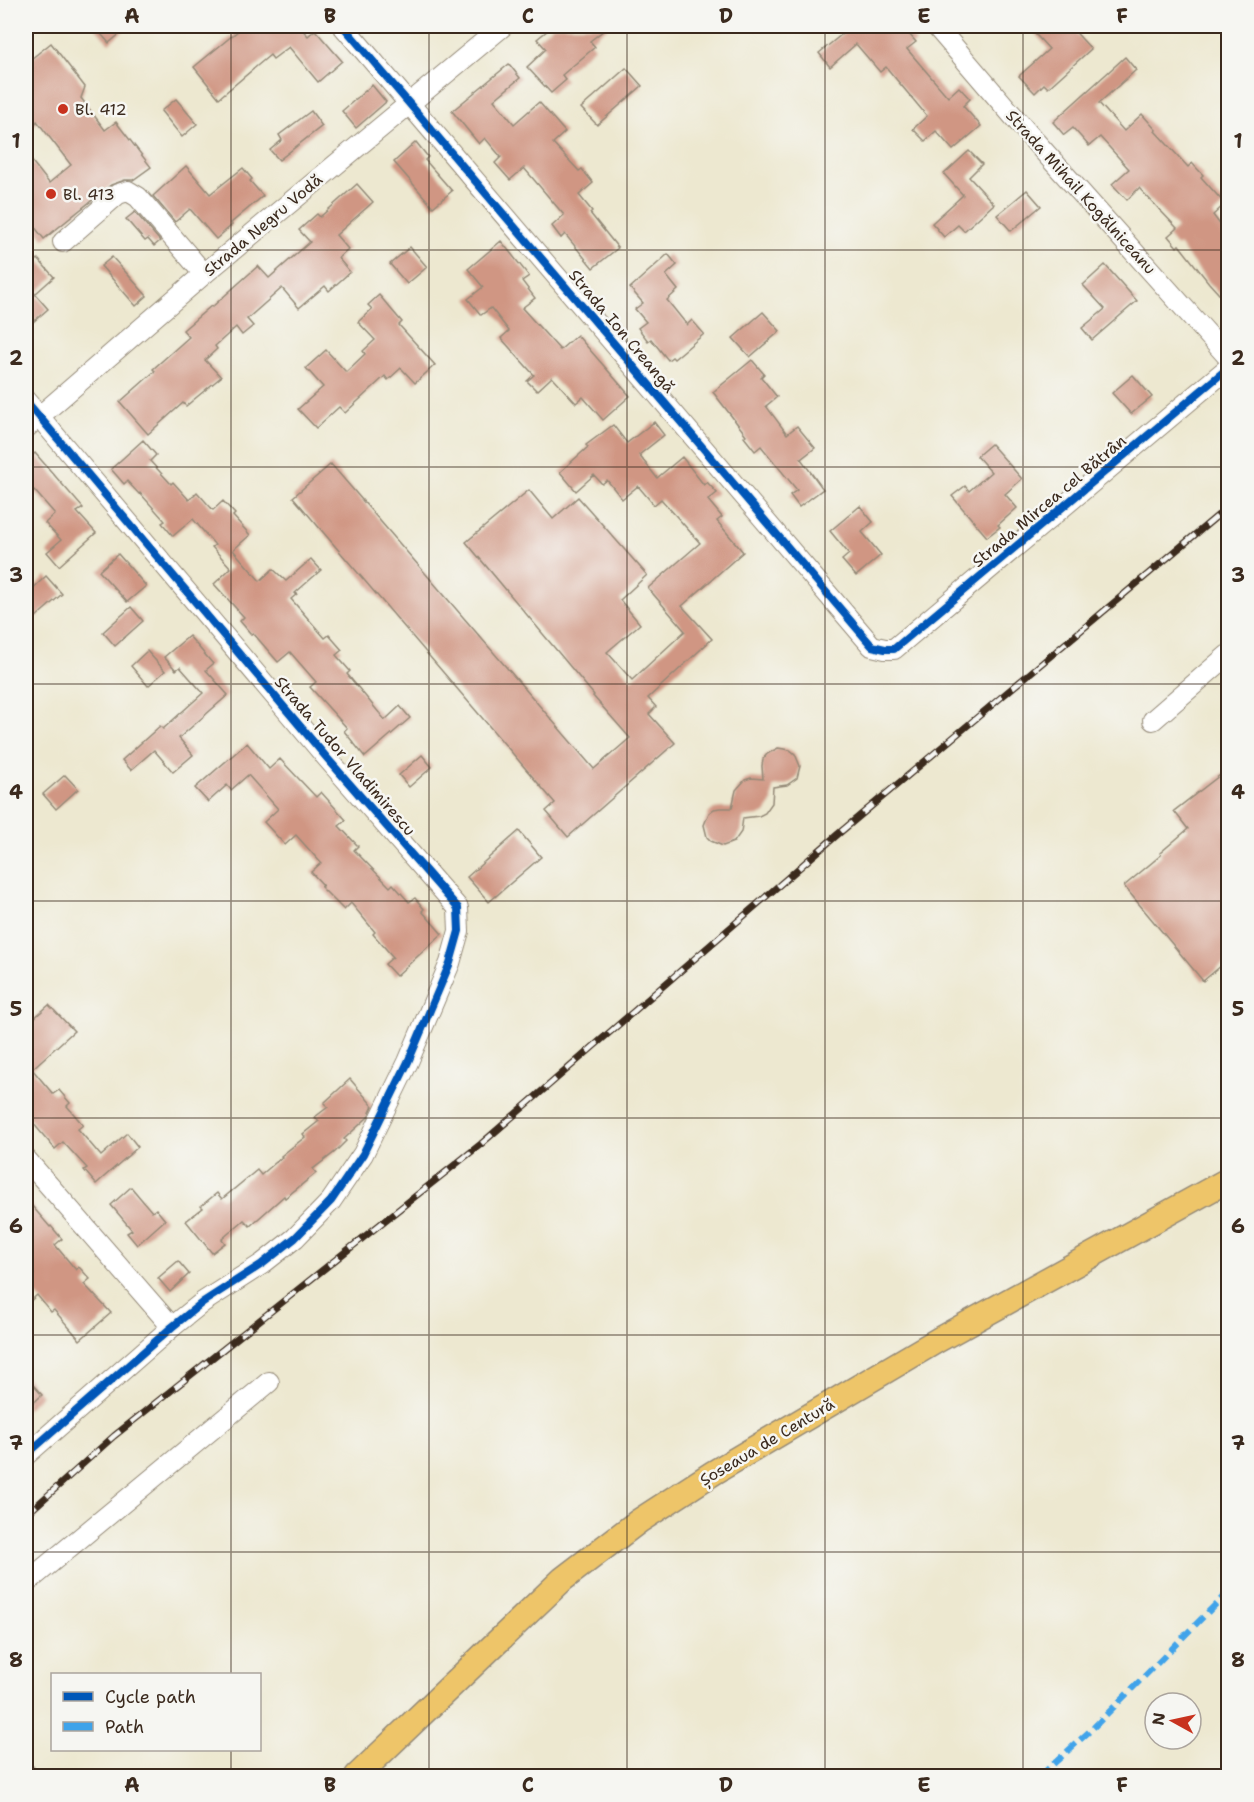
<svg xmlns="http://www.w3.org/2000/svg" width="1254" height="1802" viewBox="0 0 1254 1802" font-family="'Shantell Sans',sans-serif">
<rect width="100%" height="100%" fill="#f6f6f2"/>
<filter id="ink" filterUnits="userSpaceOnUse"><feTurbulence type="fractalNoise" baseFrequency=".0167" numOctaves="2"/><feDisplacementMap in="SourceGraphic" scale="12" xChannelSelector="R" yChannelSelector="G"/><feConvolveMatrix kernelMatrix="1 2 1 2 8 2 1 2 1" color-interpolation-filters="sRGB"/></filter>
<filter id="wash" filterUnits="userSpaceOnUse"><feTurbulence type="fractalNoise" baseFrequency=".008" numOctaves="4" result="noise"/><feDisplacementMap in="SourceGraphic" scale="24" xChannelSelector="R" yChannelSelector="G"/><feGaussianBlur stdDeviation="1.35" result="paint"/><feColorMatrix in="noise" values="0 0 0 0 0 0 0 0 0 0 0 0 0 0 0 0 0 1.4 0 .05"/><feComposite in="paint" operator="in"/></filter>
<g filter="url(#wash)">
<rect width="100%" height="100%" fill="#ede8d0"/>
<g id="blocks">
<g fill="#d09683">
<polygon points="94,26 129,26 109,43"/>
<polygon points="244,26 299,26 308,36 315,30 342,61 318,82 289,47 273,59 270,55 219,98 194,67"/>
<polygon points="553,26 609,26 590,41 595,47 562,75 566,80 551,93 527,67 546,49 537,39"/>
<polygon points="852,26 902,26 916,42 907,49 948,97 959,87 970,99 963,106 981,126 953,150 936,131 925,141 913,129 927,116 886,67 880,72 856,44 830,67 819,53"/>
<polygon points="1028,26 1070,26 1091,49 1048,88 1044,84 1035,93 1019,76 1049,49"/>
<polygon points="51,43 85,87 81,98 105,130 116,122 151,167 133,180 125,180 111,185 44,239 26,216 26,154 49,183 71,165 37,121 26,138 26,63"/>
<polygon points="1125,57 1136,70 1099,103 1124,131 1142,114 1156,130 1155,131 1188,167 1192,163 1203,175 1201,177 1225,204 1213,215 1228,235 1228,304 1209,283 1179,245 1177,247 1168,236 1177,228 1139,188 1127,200 1112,184 1129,169 1100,137 1089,146 1073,128 1064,135 1053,122"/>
<polygon points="509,64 520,78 494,100 514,124 539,102 565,132 553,143 579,171 582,169 593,183 579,195 592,211 590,213 618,248 593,268 565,234 561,238 552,226 564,215 524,168 510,180 495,163 501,157 485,138 479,144 452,111"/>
<polygon points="626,68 642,86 597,125 581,108"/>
<polygon points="372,85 386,102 356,128 342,111"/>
<polygon points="176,99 197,124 182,137 161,111"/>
<polygon points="311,111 322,126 279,160 270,150 282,140 279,135"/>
<polygon points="416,142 428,157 425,160 452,191 433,207 394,162"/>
<polygon points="969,151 982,164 969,177 994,204 964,231 958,225 944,237 932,223 963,195 944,174"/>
<polygon points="186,166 210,194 243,168 252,179 250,181 263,196 231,223 232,225 216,239 190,209 175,222 153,196"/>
<polygon points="357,184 373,202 336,235 348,249 338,258 350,272 329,291 325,286 299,308 282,288 247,319 253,326 242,335 236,327 215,346 217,349 205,360 221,377 186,406 183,403 148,434 120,402 155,371 153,369 189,337 183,330 211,306 212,307 258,266 269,278 310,242 299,230 317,214 320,217"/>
<polygon points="1027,190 1041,206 1011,231 997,215"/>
<polygon points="135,212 160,241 154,246 148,239 145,241 126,219"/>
<polygon points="501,241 529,276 522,281 535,298 522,308 560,350 577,335 630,396 603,420 583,397 576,403 552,377 537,391 527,381 534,375 501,338 509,331 491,308 481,315 468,299 483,287 468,269"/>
<polygon points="410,247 427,267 407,284 390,264"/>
<polygon points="668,254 677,265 666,275 678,290 667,300 687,325 692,320 704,334 674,359 672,357 668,360 651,339 648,341 638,328 646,322 635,309 643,303 630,288"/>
<polygon points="112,257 147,296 136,306 101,266"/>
<polygon points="38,259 54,277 35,294 48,309 26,328 26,270"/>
<polygon points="1105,265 1137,301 1092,340 1082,328 1105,309 1083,285"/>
<polygon points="379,295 402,322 399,325 435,365 415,383 401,368 388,380 385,376 345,413 339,407 316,428 298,409 323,387 306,368 326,350 346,372 365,354 363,351 375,340 358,322 372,309 368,305"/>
<polygon points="763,312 780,331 750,357 733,338"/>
<polygon points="752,360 764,374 761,377 777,397 766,406 787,434 797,426 815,448 801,459 823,489 799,507 790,495 797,490 761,446 755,451 744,437 746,435 713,392"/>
<polygon points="1133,375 1152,397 1131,414 1112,393"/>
<polygon points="654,422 664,435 639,455 657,478 682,457 704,485 707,482 717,493 708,500 722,517 717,521 743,552 682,606 712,639 648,698 656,707 649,714 675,743 568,837 546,811 555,803 293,497 331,464 594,769 630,738 593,696 594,695 466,542 529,490 553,519 578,497 647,575 620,600 640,624 607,652 632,680 685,631 648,588 700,543 661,499 654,505 638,486 622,499 607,480 602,484 594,475 576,491 560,472 588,447 586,445 613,425 627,443"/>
<polygon points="143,440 156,455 150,461 171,484 173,482 189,500 197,492 213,510 223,501 235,514 233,516 250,535 233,550 260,581 273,569 286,581 311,559 321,570 295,593 297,594 291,599 325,638 329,635 342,650 336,655 350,671 347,674 385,720 400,706 410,718 365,757 344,731 347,728 310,687 316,682 290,652 278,662 253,633 251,634 240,621 244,617 214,584 231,568 212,547 215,545 193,519 173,536 162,523 165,521 140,493 139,494 127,481 124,484 111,469"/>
<polygon points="991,444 1022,479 1005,494 1017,508 998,525 1000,527 987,537 952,496 965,486 969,491 991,472 977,456"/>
<polygon points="35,453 83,508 77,512 96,533 59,566 47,552 61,540 45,523 55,514 34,490 26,497 26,461"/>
<polygon points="860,506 873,522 862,532 881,555 856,576 842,560 849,554 830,531"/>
<polygon points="118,554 146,586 127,602 99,571"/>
<polygon points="46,576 62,594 36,617 26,605 26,595"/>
<polygon points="131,607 143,621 115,646 103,632"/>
<polygon points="189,636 213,664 206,670 228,695 179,738 193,755 173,772 154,750 131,770 122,760 160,726 163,729 203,693 180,667 176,670 164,657"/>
<polygon points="147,651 165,671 148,686 131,666"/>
<polygon points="247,743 269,769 280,759 316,797 321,792 346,820 339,826 358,846 354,850 390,887 393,884 409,902 415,898 424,909 422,911 442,934 396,976 385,964 393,957 373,934 375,932 351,903 344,910 321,887 323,885 311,872 321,863 296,835 285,845 264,822 278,809 248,775 231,790 227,785 208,802 195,788"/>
<polygon points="778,748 790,750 795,754 800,766 797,778 787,785 773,787 772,803 765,813 759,816 743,818 741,832 734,842 723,846 711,841 707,837 704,825 709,813 714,809 720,808 732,808 736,790 745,780 751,778 763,779 762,766 763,759 767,754"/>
<polygon points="422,755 432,767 409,787 399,775"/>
<polygon points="1228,769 1228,960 1203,981 1124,886 1161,855 1160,853 1188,829 1174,811"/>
<polygon points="65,775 78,789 56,809 43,794"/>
<polygon points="519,831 541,857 489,902 467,877"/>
<polygon points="49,1005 74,1031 32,1069 53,1094 59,1090 70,1103 67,1106 83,1125 78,1129 101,1156 127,1133 138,1147 96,1184 84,1170 87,1168 63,1142 55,1149 26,1115 26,1025"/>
<polygon points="350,1079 373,1106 368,1117 344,1139 346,1141 335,1152 313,1169 316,1173 285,1198 284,1196 250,1226 244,1220 222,1239 225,1243 212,1253 186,1221 203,1208 201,1206 217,1193 222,1199 257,1170 261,1175 282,1157 281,1156 305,1137 303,1134 319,1121 315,1117 328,1107 324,1103"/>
<polygon points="131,1187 152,1212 156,1209 165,1220 137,1245 127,1233 132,1230 111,1205"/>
<polygon points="26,1199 50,1227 51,1226 62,1239 55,1245 76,1270 79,1267 90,1279 84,1284 111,1313 80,1340 54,1310 51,1312 37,1295 26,1305 26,1281 34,1274 26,1264"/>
<polygon points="178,1261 189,1274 170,1292 158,1278"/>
<polygon points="26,1377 42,1395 26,1410"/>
</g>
</g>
</g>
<g filter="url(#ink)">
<use href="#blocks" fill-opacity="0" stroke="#948977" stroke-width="1.5"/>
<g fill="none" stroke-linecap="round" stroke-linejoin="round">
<g stroke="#948977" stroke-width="22">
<g id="minor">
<polyline points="343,26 872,646 885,649 894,649 1228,368"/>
<polyline points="936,26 1032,138 1228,357"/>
<polyline points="63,242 118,194 128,191 138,197 204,274"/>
<polyline points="26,401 327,758 458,908 459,931 450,963 408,1062 363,1154 331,1201 295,1238 262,1264 203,1302 172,1327 26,1455"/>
<polyline points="26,428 204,274 503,26"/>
<polyline points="1153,720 1228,655"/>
<polyline points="26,1159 172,1327"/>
<polyline points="26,1583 269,1382"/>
<polyline points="26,1774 27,1776"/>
</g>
</g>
<g stroke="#948977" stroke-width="27">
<polyline id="major" points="357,1776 563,1579 639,1521 713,1473 938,1340 1228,1180"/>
</g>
<use href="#minor" stroke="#fff" stroke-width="20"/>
<use href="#major" stroke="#eec569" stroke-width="24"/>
<g stroke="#3b2a1e" stroke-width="7">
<polyline id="rail" points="26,1515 114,1436 481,1144 837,835 1228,507"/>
</g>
<use href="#rail" stroke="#f6f6f2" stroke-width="4.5" stroke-dasharray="14" stroke-linecap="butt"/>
<polyline stroke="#3fa3ea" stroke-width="6" stroke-dasharray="12 6" stroke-linecap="butt" points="1040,1776 1091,1730 1228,1592"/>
<g stroke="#f6f6f2" stroke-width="11">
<g id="cycleway">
<polyline points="343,26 872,646 885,649 894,649 1228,368"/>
<polyline points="26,401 327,758 458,908 459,931 450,963 408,1062 363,1154 331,1201 295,1238 262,1264 203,1302 172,1327 26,1455"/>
</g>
</g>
<use href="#cycleway" stroke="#0057b8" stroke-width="8"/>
</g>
</g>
<path fill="none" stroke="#3b2a1e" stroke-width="1.5" stroke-opacity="0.55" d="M231 26V1674M429 26V1776M627 26V1776M825 26V1776M1023 26V1776M26 250H1228M26 467H1228M26 684H1228M26 901H1228M26 1118H1228M26 1335H1228M26 1552H1228M231 1750V1776"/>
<g fill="#c8321e" stroke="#f6f6f2" stroke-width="2">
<circle cx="63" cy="109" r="6"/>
<circle cx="51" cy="194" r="6"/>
</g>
<g text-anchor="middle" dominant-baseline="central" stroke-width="5" stroke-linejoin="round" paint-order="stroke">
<g font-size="16" fill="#3b2a1e" stroke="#f6f6f2" text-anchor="start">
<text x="75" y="109">Bl. 412</text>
<text x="63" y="194">Bl. 413</text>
</g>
<g font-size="16" fill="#3b2a1e" stroke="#f6f6f2">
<text transform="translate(1081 192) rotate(48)">Strada Mihail Kogălniceanu</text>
<text transform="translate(263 225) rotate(-40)">Strada Negru Vodă</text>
<text transform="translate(622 331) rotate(50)">Strada Ion Creangă</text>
<text transform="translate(1049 501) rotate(-40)">Strada Mircea cel Bătrân</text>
<text transform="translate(345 756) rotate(49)">Strada Tudor Vladimirescu</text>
<text transform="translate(767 1442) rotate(-31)">Șoseaua de Centură</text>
</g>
</g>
<rect width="1254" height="1802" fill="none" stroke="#f6f6f2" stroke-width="66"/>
<rect x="51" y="1673" width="210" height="78" fill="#f6f6f2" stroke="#aba49d" stroke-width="1.5"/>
<rect x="63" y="1692" width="30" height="9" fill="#0057b8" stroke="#aba49d" stroke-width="1.5"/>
<text x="105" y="1703" font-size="18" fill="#3b2a1e">Cycle path</text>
<rect x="63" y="1722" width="30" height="9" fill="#3fa3ea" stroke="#aba49d" stroke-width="1.5"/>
<text x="105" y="1733" font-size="18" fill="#3b2a1e">Path</text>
<g transform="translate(1173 1721) rotate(278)"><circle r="28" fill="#f6f6f2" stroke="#aba49d" stroke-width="1.5"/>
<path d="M0-4.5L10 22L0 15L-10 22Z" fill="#c8321e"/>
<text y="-9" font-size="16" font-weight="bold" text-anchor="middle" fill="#3b2a1e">N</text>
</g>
<rect x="33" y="33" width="1188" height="1736" fill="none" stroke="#3b2a1e" stroke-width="2"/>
<g font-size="20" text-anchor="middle" font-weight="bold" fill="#3b2a1e">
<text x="132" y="23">A</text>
<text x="330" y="23">B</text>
<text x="528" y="23">C</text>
<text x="726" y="23">D</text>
<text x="924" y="23">E</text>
<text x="1122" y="23">F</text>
<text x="16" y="148">1</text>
<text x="1238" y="148">1</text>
<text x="16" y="365">2</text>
<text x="1238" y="365">2</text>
<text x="16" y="582">3</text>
<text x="1238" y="582">3</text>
<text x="16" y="799">4</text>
<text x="1238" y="799">4</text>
<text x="16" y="1016">5</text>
<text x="1238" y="1016">5</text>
<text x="16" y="1233">6</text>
<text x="1238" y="1233">6</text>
<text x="16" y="1450">7</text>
<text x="1238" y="1450">7</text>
<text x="16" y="1667">8</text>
<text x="1238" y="1667">8</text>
<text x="132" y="1792">A</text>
<text x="330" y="1792">B</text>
<text x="528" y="1792">C</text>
<text x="726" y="1792">D</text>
<text x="924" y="1792">E</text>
<text x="1122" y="1792">F</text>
</g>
</svg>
